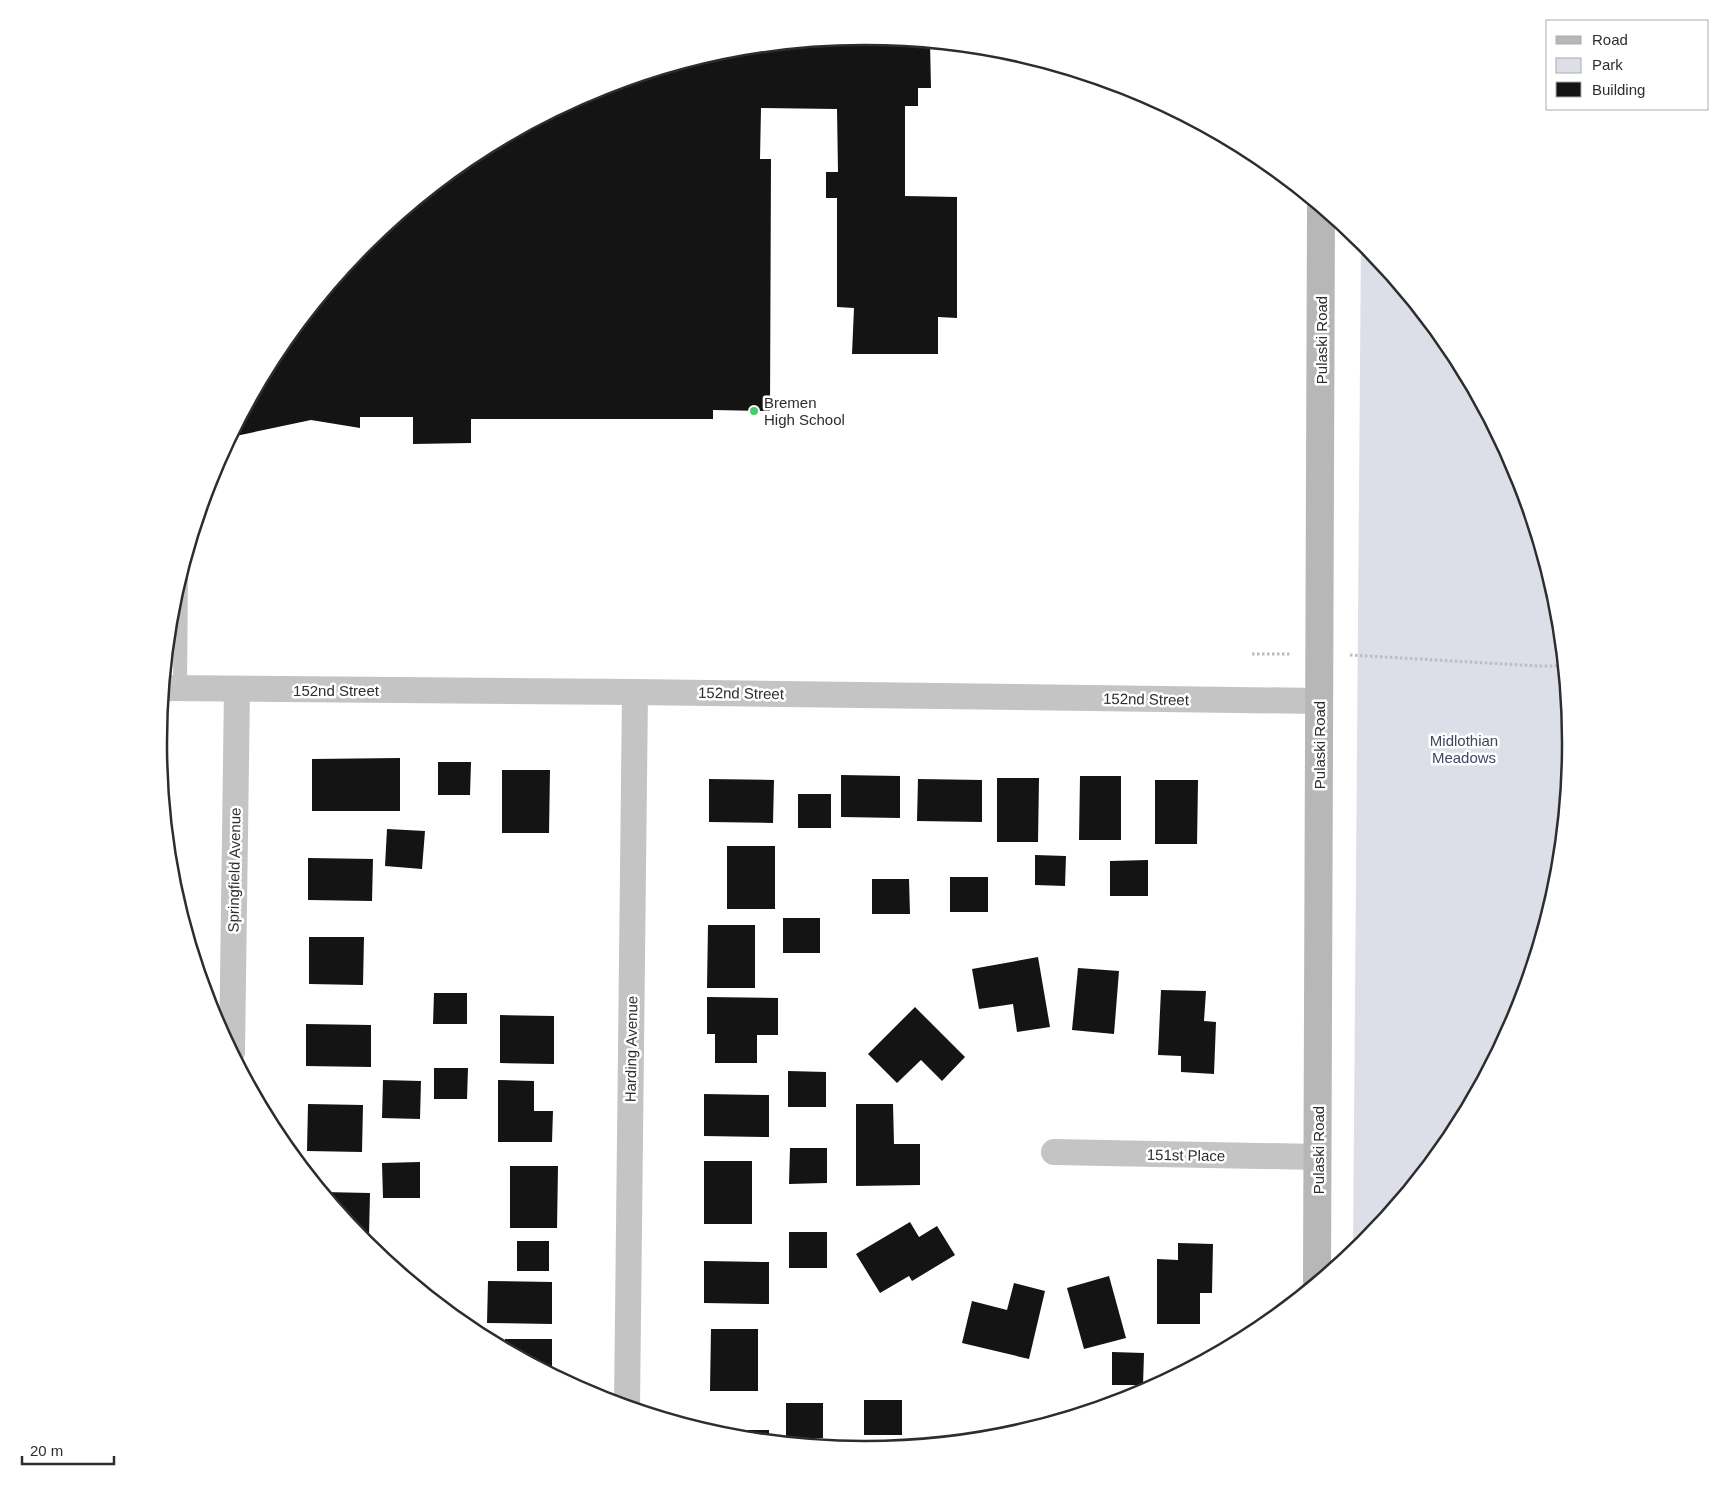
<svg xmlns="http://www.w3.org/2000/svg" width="1729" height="1486" viewBox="0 0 1729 1486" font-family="Arial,sans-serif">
<rect width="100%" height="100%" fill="#fff"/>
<polygon fill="#dcdfe8" points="1361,241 1452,351 1518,473 1558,605 1571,743 1558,881 1517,1014 1452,1136 1364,1243 1353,1252"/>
<g fill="#141414">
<polygon points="865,36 930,43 931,88 918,88 918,106 905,106 905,196 957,197 957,318 938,317 938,354 852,354 854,308 837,307 837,198 826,198 826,172 838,172 837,109 761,108 760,159 771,159 770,411 713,410 713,419 471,419 471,443 413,444 413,417 360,417 360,428 311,420 231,437 277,350 365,243 472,155 518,130 529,130 529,125 594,90 727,50 829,40 850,40 850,38"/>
<polygon points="400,758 400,811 312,811 312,759"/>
<polygon points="438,762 471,762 470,795 438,795"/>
<polygon points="502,770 550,770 549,833 502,833"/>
<polygon points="841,775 900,776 900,818 841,817"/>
<polygon points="1080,776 1121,776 1121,840 1079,840"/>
<polygon points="997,778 1039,778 1038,842 997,842"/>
<polygon points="709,779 774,780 773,823 709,822"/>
<polygon points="918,779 982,780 982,822 917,821"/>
<polygon points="1155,780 1198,780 1197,844 1155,844"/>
<rect x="798" y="794" width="33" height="34"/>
<polygon points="387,829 425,831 422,869 385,866"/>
<rect x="727" y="846" width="48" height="63"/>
<polygon points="1035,855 1066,856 1065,886 1035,885"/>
<polygon points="308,858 373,859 372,901 308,900"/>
<polygon points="1148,860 1148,896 1110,896 1110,861"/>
<rect x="950" y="877" width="38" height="35"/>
<polygon points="872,879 909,879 910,914 872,914"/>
<rect x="783" y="918" width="37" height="35"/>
<polygon points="708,925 755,925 755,988 707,988"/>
<polygon points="309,937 364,937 363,985 309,984"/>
<polygon points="1038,957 1050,1027 1017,1032 1013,1004 979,1009 972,969"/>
<polygon points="1078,968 1119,971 1114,1034 1072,1030"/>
<polygon points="1161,990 1206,991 1204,1021 1216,1022 1214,1074 1181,1072 1181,1056 1158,1055"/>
<polygon points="434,993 467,993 467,1024 433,1024"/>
<polygon points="707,997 778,998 778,1035 757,1035 757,1063 715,1063 715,1034 707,1034"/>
<polygon points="915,1007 965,1057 942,1081 921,1060 897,1083 868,1054"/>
<polygon points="500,1015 554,1016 554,1064 500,1063"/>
<polygon points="306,1024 371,1025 371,1067 306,1066"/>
<polygon points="434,1068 468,1068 467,1099 434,1099"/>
<polygon points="788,1071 826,1072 826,1107 788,1107"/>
<polygon points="383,1080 421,1081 420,1119 382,1118"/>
<polygon points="498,1080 534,1081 534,1111 553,1111 552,1142 498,1142"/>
<polygon points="704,1094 769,1095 769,1137 704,1136"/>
<polygon points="308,1104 363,1105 362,1152 307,1151"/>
<polygon points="856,1104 893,1104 894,1144 920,1144 920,1185 856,1186"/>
<polygon points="790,1148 827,1148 827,1183 789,1184"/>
<rect x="704" y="1161" width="48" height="63"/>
<polygon points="420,1162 420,1198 383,1198 382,1163"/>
<polygon points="510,1166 558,1166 557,1228 510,1228"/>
<polygon points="323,1192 370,1193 369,1235 358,1235"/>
<polygon points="910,1222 919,1237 937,1226 955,1255 912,1281 909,1276 880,1293 856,1254"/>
<rect x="789" y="1232" width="38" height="36"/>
<rect x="517" y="1241" width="32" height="30"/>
<polygon points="1178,1243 1213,1244 1212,1293 1200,1293 1200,1324 1157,1324 1157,1259 1178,1260"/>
<polygon points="704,1261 769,1262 769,1304 704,1303"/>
<polygon points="1109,1276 1126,1338 1084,1349 1067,1288"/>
<polygon points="488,1281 552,1282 552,1324 487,1323"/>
<polygon points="1014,1283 1045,1291 1029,1359 962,1343 972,1301 1007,1310"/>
<polygon points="711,1329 758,1329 758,1391 710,1391"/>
<polygon points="505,1339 552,1339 552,1374 505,1348"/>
<polygon points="1112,1352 1144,1353 1143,1385 1112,1385"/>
<rect x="864" y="1400" width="38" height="35"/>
<rect x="786" y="1403" width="37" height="35"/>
<polygon points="707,1430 769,1430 769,1440 726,1436"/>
<polygon points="918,1440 947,1440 947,1442 918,1444"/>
</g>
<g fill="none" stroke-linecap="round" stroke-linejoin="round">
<g stroke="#bdbdbd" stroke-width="3" stroke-dasharray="2.5 2.5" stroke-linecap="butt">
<polyline points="1252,654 1291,654"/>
<polyline points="1350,655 1539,666 1564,666"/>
</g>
<polyline stroke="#c4c4c4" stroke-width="14" points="180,689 181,573"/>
<g stroke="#c4c4c4" stroke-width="26">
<polyline points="163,688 635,692 1319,701"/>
<polyline points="232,1052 237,689"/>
<polyline points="1054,1152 1318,1157"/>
<polyline points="627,1406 635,692"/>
</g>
<polyline stroke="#b7b7b7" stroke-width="28" points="1317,1281 1321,208"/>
</g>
<circle fill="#44ce66" stroke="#fff" stroke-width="2" cx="754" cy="411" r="5"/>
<g text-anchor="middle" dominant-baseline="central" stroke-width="5" stroke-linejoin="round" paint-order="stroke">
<g font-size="15" fill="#2d2d2d" stroke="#fff">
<text transform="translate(1321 340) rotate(-90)">Pulaski Road</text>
<text x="336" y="690">152nd Street</text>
<text transform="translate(741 693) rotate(1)">152nd Street</text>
<text transform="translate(1146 699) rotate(1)">152nd Street</text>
<text transform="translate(1319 745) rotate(-90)">Pulaski Road</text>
<text transform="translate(234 870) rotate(-89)">Springfield Avenue</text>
<text transform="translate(631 1049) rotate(-89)">Harding Avenue</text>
<text transform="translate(1318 1150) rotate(-90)">Pulaski Road</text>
<text transform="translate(1186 1155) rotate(1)">151st Place</text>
</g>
<g font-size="15" fill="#2d2d2d" stroke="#fff" text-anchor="start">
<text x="764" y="402">Bremen<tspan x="764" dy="17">High School</tspan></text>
</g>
<g font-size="15" fill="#404562" stroke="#fff">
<text x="1464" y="740">Midlothian<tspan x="1464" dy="17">Meadows</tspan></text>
</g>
</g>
<path d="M0 0H1729V1486H0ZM864 45H865A697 697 0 0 1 1562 742V744A697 697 0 0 1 865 1441H864A697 697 0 0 1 167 744V742A697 697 0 0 1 864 45Z" fill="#fff" fill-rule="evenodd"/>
<path fill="none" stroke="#2d2d2d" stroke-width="2.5" d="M864 45H865A697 697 0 0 1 1562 742V744A697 697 0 0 1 865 1441H864A697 697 0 0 1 167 744V742A697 697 0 0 1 864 45Z"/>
<rect x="1546" y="20" width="162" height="90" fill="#ffffff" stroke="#ababab"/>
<rect x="1556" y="36" width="25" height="8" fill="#b7b7b7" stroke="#ababab"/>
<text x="1592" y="45" font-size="15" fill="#2d2d2d">Road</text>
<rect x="1556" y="58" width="25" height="15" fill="#dcdfe8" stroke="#ababab"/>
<text x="1592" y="70" font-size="15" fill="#2d2d2d">Park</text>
<rect x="1556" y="82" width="25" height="15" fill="#141414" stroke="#ababab"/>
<text x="1592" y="95" font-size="15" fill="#2d2d2d">Building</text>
<path d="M22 1456v8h92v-8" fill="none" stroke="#2d2d2d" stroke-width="2.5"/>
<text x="30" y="1456" font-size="15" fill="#2d2d2d" stroke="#ffffff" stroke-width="4" paint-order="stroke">20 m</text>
</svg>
